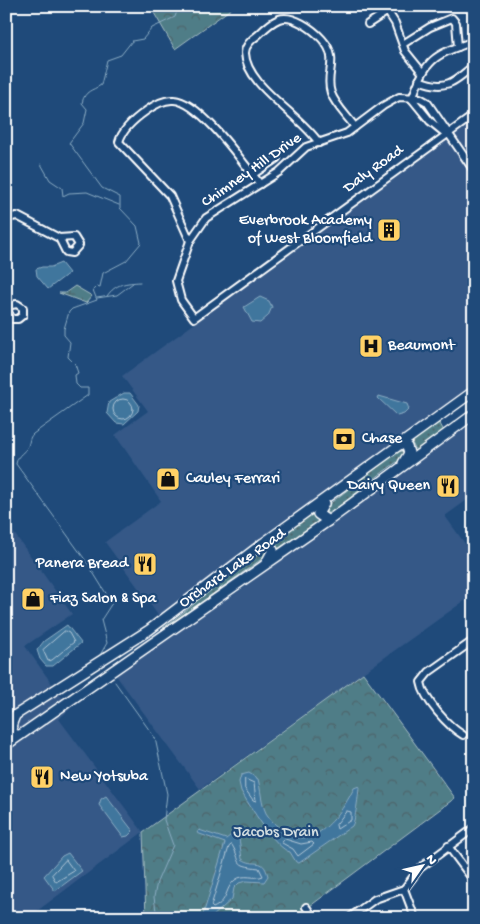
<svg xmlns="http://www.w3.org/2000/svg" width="480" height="924" viewBox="0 0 480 924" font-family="'Gochi Hand',sans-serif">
<defs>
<pattern id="grass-dots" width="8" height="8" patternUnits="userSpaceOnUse" patternTransform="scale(1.25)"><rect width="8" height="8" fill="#4f7d87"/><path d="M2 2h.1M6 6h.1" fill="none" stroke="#4e646a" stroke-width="1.8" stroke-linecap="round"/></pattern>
<pattern id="forest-crowns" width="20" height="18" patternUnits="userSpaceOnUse" patternTransform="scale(1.25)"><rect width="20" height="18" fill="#4f7d87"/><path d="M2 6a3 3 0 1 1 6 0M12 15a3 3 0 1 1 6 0" fill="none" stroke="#4e646a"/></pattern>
<pattern id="wetland-marsh" width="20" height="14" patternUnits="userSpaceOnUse" patternTransform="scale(1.25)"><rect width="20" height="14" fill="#4f7d87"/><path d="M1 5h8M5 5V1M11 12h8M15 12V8" fill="none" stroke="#4e646a"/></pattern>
</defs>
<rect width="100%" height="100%" fill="#1f4a7a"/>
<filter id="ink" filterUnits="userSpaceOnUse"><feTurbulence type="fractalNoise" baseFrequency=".02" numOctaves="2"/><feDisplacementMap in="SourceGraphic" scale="10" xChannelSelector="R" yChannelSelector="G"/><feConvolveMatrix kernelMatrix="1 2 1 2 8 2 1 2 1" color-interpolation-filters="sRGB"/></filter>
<g filter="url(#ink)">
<g fill="#345887">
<polygon points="474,121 474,387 432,414 387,449 276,530 240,552 231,563 160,618 105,542 161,501 115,435 148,411 122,376"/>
<polygon points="474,424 474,495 445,516 474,556 474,594 200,789 115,674 242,589 449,437"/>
<polygon points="6,522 72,614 25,646 70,709 59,719 143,832 33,914 35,918 6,918"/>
</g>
<g fill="url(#grass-dots)" stroke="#a7bec3">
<polygon points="439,422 444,431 416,451 411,441"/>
<path d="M398 451 404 452 401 459C376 476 354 496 330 513H326L328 505Z"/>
<polygon points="314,512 319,522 278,551 273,541"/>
<path d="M261 550 266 551 263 558C230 581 198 606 163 628L193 605 205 592Z"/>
</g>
<g fill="url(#forest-crowns)" stroke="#a7bec3">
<polygon points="150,6 235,6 175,49"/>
<polygon points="363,673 455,798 294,918 146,918 143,832"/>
</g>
<polygon fill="url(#wetland-marsh)" stroke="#a7bec3" points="75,286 92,296 86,303 59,293 65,293"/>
<g fill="#40769d" stroke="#8cadc4">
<polygon points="61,263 69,273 48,289 37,276 36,269 42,267 51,267"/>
<polygon points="260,297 269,301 272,307 268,316 260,323 252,322 244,307"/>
<polygon points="124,393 130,393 139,405 138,411 124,424 116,423 107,413 109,402"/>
<polygon points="379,396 407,404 409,409 404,414 397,416 378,398"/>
<polygon points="67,625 81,643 53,666 46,666 40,659 37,650 44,641"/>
<path d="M249 773 258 779C261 790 261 802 266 813 270 820 276 825 282 830 313 855 342 813 354 788L359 786C359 793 355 822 352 826L299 863 296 862 290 852C276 849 249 805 241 791L239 782 241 775Z"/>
<polygon points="106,796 133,831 128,836 123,837 99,805 101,799"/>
<path d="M199 830 226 839 235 832 239 838 242 859C255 868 263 856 268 876L264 882 246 881 239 883 234 888 232 899 211 918H202L225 843 197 833Z"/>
<polygon points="68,853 82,871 55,891 44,876 62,856"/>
</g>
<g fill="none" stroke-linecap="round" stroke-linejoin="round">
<g stroke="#b3c8d8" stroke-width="1">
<circle cx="123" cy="409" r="10"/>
<polygon points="65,631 69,633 74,642 52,660 48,661 43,650"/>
<polygon points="245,779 254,783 256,801 253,800 245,789"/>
<polygon points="347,811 351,812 351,820 337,829 336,825"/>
<polygon points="285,839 301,844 312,842 314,844 298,856 293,849 282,843"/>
<path d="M232 845C243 863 232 865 259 868L263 876C255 880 244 873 235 880 224 889 229 901 213 908L211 906 229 847Z"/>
<polygon points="66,860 74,871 56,882 52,875"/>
</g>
<g stroke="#8cadc4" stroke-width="1">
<polyline points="177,8 182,6"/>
<polyline points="41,164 50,180 62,188 63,196 69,193 87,192 119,205"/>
<path d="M107 296C116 283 126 283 140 282"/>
<polyline points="97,298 117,295 133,283"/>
<path d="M100 655 107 643 101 620 112 603 86 561 16 464C18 453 24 454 28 446 30 441 29 438 33 434L88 395V388H80L76 384 75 375 78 373 75 364 68 357 70 342 64 335V329L69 312 72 309 97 300 93 290 97 286 100 287 103 273 126 261 141 243 137 226 120 208V197L102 188 69 143 84 123 87 109 82 103C85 90 92 91 101 85L107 60 121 55 132 41 143 39 152 28 175 17 177 11 175 6"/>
<polyline points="115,682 155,738 167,794 164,820 173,845 157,882 154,897 157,918"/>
</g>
<g stroke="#fff" stroke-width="10">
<g id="street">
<polyline points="384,6 395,23 405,51 422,72"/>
<polyline points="368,24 388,11"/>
<polyline points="403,44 430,27 452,18 456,23 458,47"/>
<path d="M419 80C444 91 454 83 474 65"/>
<path d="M412 99C427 57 433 56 474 41"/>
<polyline points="412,99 430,121 446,134"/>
<path d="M474 115C380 183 287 250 194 318L181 300 176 281 190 241 206 218 279 172 306 147 347 133 383 106 399 97 420 98 427 102 474 171"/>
<path d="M319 143C301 115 246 86 245 53 245 46 252 39 258 35 264 29 271 22 279 19 292 14 313 29 322 39 341 60 324 73 331 93 335 105 348 117 355 127"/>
<polyline points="252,175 277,158"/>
<polyline points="6,218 17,216 59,238 74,237 79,245 72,253 66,252 59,238"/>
<path d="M190 241 170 196 119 142C122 130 136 118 146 111 154 105 164 99 174 100 201 102 243 163 260 184"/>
<polyline points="6,306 17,304 23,308 23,315 18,319 12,319 6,309"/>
<path d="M463 735C448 726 424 700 421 682L429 672 474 640"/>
<polyline points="448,846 474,881"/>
<polyline points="404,889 415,918"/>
<polyline points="306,907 314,918"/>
<polyline points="349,918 375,899 404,889 420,868 474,828"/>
</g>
</g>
<g stroke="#fff" stroke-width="12">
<g id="secondary">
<polyline points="401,443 407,447 409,453 403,463"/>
<polyline points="324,504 318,514 328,521"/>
<polyline points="262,544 270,546 273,550 266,563"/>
<path d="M15 716C12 723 9 728 15 735H20"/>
<polyline points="6,721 149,630 262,544 474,391"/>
<polyline points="6,745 328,521 474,414"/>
</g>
</g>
<use href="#street" stroke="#1f4a7a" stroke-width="6"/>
<use href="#secondary" stroke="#1f4a7a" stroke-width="9"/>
</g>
</g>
<defs>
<g id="building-square" transform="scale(1.25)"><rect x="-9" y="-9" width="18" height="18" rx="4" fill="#ffd166" stroke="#1f4a7a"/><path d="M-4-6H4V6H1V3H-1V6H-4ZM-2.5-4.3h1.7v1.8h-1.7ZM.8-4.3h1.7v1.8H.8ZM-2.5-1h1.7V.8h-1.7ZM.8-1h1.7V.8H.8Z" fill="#111"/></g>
<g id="hospital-square" transform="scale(1.25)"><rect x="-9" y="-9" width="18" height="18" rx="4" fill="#ffd166" stroke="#1f4a7a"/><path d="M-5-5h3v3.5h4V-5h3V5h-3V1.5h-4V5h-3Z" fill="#111"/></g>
<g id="bank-square" transform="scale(1.25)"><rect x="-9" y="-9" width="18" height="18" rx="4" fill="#ffd166" stroke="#1f4a7a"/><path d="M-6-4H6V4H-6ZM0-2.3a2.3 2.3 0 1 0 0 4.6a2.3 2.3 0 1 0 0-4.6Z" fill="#111"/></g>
<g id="shop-square" transform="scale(1.25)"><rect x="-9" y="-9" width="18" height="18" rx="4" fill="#ffd166" stroke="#1f4a7a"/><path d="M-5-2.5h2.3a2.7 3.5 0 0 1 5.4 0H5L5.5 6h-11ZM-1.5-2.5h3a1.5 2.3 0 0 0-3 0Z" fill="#111"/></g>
<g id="restaurant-square" transform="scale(1.25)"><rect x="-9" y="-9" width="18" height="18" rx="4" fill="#ffd166" stroke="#1f4a7a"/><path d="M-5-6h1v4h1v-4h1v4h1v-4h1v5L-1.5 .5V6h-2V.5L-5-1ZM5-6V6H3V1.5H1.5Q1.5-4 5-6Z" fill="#111"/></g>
</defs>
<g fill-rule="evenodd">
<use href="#building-square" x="389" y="230"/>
<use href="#hospital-square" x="371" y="346"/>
<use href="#bank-square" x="344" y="439"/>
<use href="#shop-square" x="168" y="479"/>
<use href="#restaurant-square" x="448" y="486"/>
<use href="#restaurant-square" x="145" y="564"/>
<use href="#shop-square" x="33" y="599"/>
<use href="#restaurant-square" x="42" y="777"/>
</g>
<g text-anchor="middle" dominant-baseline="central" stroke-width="4.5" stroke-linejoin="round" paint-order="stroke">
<g font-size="16" fill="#fff" stroke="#1f4a7a">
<text transform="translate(374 170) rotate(-36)">Daly Road</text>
<text transform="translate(252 171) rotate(-35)">Chimney Hill Drive</text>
<text transform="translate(233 569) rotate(-35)">Orchard Lake Road</text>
</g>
<g font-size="16" fill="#fff" stroke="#1f4a7a" text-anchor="start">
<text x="372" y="221" text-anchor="end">Everbrook Academy<tspan x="372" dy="18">of West Bloomfield</tspan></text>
<text x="388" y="346">Beaumont</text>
<text x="362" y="439">Chase</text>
<text x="186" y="479">Cauley Ferrari</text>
<text x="430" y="486" text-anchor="end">Dairy Queen</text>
<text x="128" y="564" text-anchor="end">Panera Bread</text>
<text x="50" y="599">Fiaz Salon &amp; Spa</text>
<text x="60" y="777">New Yotsuba</text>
</g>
<g font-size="16" fill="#d3dee1" stroke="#1f4a7a">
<text x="276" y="833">Jacobs Drain</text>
</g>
</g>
<rect width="480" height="924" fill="none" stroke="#1f4a7a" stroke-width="25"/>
<rect x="12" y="12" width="455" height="899" fill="none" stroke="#fff" stroke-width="2" filter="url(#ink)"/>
<g transform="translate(422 866) rotate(56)" stroke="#1f4a7a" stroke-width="4" paint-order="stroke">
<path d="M0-4L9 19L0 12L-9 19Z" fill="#ffffff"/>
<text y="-8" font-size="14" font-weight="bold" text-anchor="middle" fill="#ffffff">N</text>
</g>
</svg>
